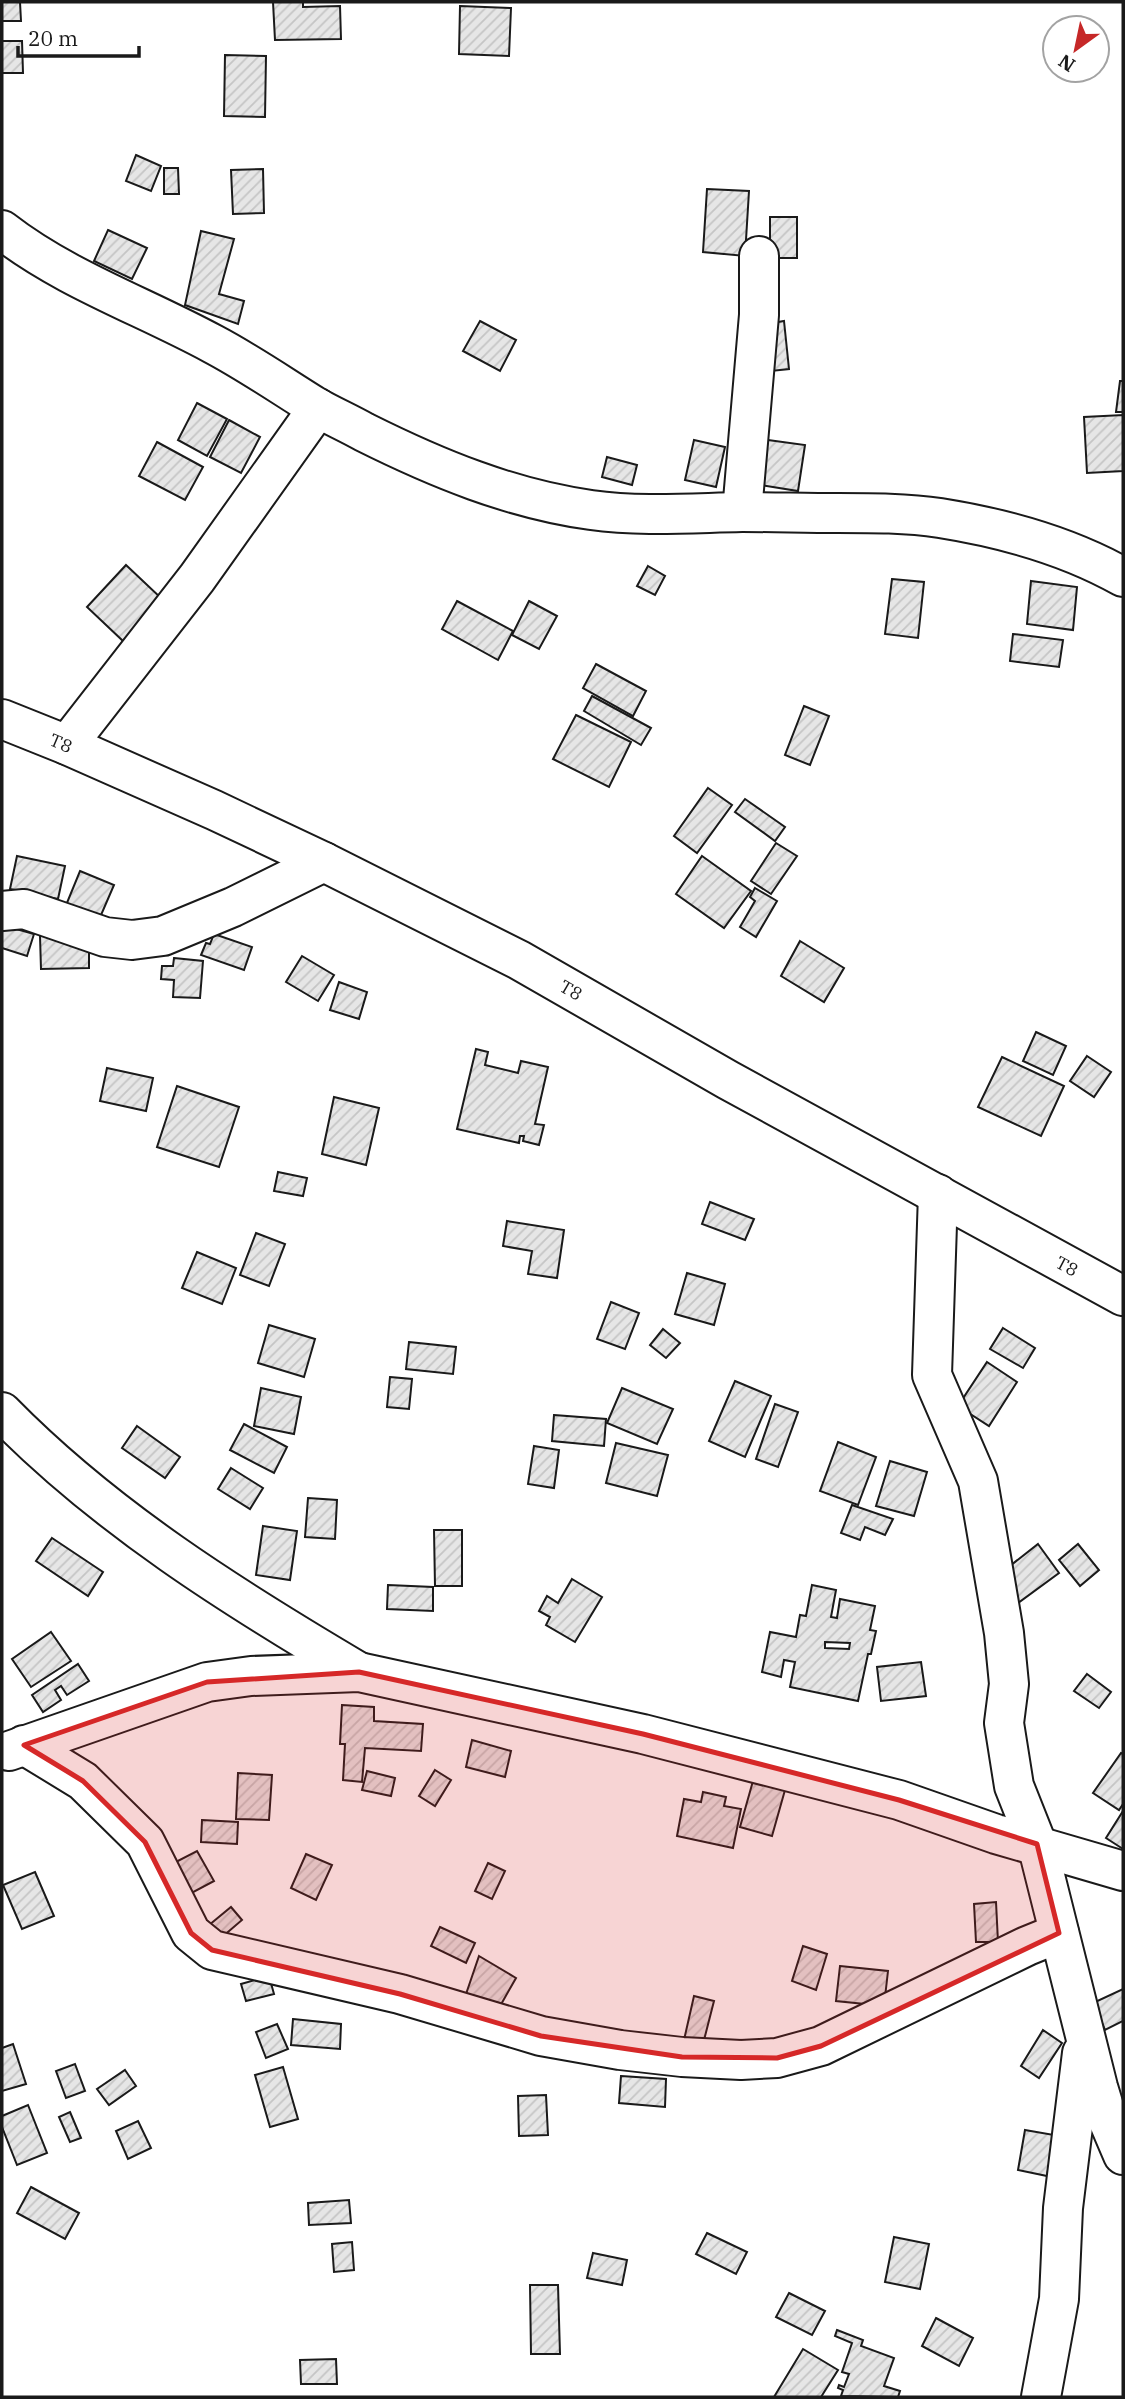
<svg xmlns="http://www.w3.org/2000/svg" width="1125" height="2399" viewBox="0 0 1125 2399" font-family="'IBM Plex Serif',serif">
<defs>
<pattern id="building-hatch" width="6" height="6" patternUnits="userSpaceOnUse" patternTransform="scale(1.75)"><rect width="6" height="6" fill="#e6e6e6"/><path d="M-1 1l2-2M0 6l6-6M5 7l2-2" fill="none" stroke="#c5c5c5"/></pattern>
</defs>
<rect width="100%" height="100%" fill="#fff"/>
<g fill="url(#building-hatch)" stroke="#1a1a1a" stroke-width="2" fill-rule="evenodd">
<polygon points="2,2 20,2 21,21 2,21"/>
<polygon points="273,2 303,2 303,7 340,6 341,39 275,40"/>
<polygon points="460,6 511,8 509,56 459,54"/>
<polygon points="2,41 22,41 23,73 2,73"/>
<polygon points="225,55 266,56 265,117 224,116"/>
<polygon points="136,155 161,166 151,191 126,181"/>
<polygon points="164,168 178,168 179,194 164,194"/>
<polygon points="263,169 264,213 233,214 231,170"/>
<polygon points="707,189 749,191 745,256 703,252"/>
<rect x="770" y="217" width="27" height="41"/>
<polygon points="108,230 147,248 132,279 94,261"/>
<polygon points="201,231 234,239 219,294 244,301 238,324 185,305"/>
<polygon points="480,321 516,340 500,371 463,351"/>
<polygon points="784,321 789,369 771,371 766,324"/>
<polygon points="1120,381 1123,381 1123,412 1116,412"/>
<polygon points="197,403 227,419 207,456 178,440"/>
<polygon points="1123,415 1123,471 1087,473 1084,417"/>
<polygon points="229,420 260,437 241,473 210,457"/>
<polygon points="694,440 725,447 716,487 685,480"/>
<polygon points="768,440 805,445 798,491 761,485"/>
<polygon points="157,442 203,467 185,500 139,476"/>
<polygon points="607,457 637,465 632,485 602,477"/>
<polygon points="126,565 162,599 123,641 87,607"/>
<polygon points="648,566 665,576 655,595 637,586"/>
<polygon points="892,579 924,582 918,638 885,634"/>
<polygon points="1031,581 1077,587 1073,630 1027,624"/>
<polygon points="457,601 513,631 498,660 442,629"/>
<polygon points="529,601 557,616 539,649 512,635"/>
<polygon points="1013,634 1063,640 1059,667 1010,661"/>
<polygon points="596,664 646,691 633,716 583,688"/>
<polygon points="592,696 651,728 641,745 584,711"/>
<polygon points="804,706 829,716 810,765 785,755"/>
<polygon points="576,715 631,742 609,787 553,759"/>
<polygon points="708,788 732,805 697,853 674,836"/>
<polygon points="745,799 785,827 775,841 735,812"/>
<polygon points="776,843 797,856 771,894 751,881"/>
<polygon points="17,856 65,866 58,899 10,889"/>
<polygon points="702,856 751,891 724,928 676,894"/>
<polygon points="80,871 114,885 95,929 62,915"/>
<polygon points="755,888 777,901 756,937 740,927 755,901 750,897"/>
<polygon points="2,925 34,934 27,956 2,948"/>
<polygon points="214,934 252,947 244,970 201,955 206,943 210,944"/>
<polygon points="40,936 89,936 89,968 41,969"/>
<polygon points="800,941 844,968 824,1002 781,976"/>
<polygon points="302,956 334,975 318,1001 286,982"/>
<polygon points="174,958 203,961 200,998 173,997 174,980 161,979 162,966 173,966"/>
<polygon points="339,982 367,992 359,1019 330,1010"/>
<polygon points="1036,1032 1066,1046 1053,1075 1023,1061"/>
<polygon points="476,1049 488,1052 485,1065 518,1073 521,1061 548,1067 535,1124 544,1125 539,1145 523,1141 524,1136 520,1136 519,1143 457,1129"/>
<polygon points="1087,1056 1111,1072 1094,1097 1070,1081"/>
<polygon points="1002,1057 1064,1086 1041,1136 978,1107"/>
<polygon points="107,1068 153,1078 146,1111 100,1101"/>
<polygon points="177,1086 239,1107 219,1167 157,1147"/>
<polygon points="334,1097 379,1108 366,1165 322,1154"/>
<polygon points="278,1172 307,1178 303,1196 274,1191"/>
<polygon points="710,1202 754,1219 745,1240 702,1224"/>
<polygon points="507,1221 564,1230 557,1278 528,1274 532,1251 503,1246"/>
<polygon points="256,1233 285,1244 269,1286 240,1275"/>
<polygon points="197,1252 236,1268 222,1304 182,1288"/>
<polygon points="687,1273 725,1284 714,1325 675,1314"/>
<polygon points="611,1302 639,1313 625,1349 597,1339"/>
<polygon points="269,1325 315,1339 304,1377 258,1363"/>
<polygon points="1003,1328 1035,1348 1023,1368 990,1349"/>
<polygon points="663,1329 680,1343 666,1358 650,1345"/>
<polygon points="409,1342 456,1347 453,1374 406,1369"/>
<polygon points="987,1362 1017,1382 989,1426 958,1406"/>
<polygon points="390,1377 412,1379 409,1409 387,1407"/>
<polygon points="735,1381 771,1396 745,1457 709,1441"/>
<polygon points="261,1388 301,1397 294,1434 254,1426"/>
<polygon points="622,1388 673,1409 657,1444 607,1423"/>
<polygon points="775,1404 798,1412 778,1467 756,1459"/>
<polygon points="554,1415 606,1419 604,1446 552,1441"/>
<polygon points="244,1424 287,1447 274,1473 230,1450"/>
<polygon points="137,1426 180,1457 165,1478 122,1448"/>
<polygon points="838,1442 876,1457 858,1505 820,1491"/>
<polygon points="616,1443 668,1455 657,1496 606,1483"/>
<polygon points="534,1446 559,1450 554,1488 528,1484"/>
<polygon points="890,1461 927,1472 914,1516 876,1506"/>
<polygon points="231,1468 263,1488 250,1509 218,1489"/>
<polygon points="308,1498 337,1500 335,1539 305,1537"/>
<polygon points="852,1505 893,1519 885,1535 865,1527 860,1540 841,1533"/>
<polygon points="263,1526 297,1531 290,1580 256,1575"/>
<polygon points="434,1530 462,1530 462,1586 435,1586"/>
<polygon points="52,1538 103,1572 88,1596 36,1561"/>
<polygon points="1038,1544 1059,1573 1018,1603 997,1576"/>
<polygon points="1078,1544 1099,1570 1080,1586 1059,1560"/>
<polygon points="572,1579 602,1597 575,1642 546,1625 550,1617 539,1611 547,1596 558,1603"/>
<polygon points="388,1585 433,1587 433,1611 387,1609"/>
<path d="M812 1585 836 1590 831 1617 837 1618 840 1599 875 1606 870 1630 876 1631 871 1654H868L858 1701 790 1687 795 1662 784 1660 781 1677 762 1672 770 1632 796 1637 800 1615 806 1616ZM825 1642 850 1643 849 1649 825 1648Z"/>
<polygon points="51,1632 71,1661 31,1687 12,1659"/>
<polygon points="921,1662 926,1696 881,1701 877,1667"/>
<polygon points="78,1664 89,1681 67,1695 61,1686 55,1690 61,1700 43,1712 32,1695"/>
<polygon points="1087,1674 1111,1692 1099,1708 1074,1691"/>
<polygon points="342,1705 374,1707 374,1721 423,1724 421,1751 365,1748 362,1782 343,1780 345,1744 340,1744"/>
<polygon points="472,1740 511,1751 505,1777 466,1767"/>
<polygon points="1121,1753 1123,1754 1123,1804 1119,1810 1093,1793"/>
<polygon points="435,1770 451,1780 435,1806 419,1796"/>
<polygon points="367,1771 395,1778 391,1796 362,1790"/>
<polygon points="238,1773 272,1775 269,1820 236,1819"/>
<polygon points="753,1781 785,1790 772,1836 740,1827"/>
<polygon points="703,1792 726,1797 724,1806 741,1809 733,1848 677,1836 684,1799 701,1802"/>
<polygon points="1123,1811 1123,1849 1106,1838"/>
<polygon points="202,1820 238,1822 237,1844 201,1842"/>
<polygon points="197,1851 214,1881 186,1896 170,1865"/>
<polygon points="306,1854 332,1865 316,1900 291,1888"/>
<polygon points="488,1863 505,1871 492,1899 475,1891"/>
<polygon points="35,1872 54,1916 22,1929 3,1885"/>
<polygon points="996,1902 998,1942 976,1942 974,1904"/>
<polygon points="231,1907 242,1920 215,1943 203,1930"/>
<polygon points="440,1927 475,1943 466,1963 431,1946"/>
<polygon points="803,1946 827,1954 816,1990 792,1981"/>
<polygon points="479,1956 516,1978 495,2015 465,1997"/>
<polygon points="840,1966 888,1971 884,2006 836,2001"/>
<polygon points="269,1976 274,1994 246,2001 241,1984"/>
<polygon points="1123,1989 1123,2021 1105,2030 1093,2003"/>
<polygon points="694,1996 714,2001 703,2044 684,2040"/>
<polygon points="293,2019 341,2024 340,2049 291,2045"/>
<polygon points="277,2024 288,2049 266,2058 256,2032"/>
<polygon points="1043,2030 1062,2043 1039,2078 1021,2066"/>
<polygon points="13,2044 26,2084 2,2091 2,2048"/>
<polygon points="75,2064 85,2091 66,2098 56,2071"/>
<polygon points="283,2067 298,2119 270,2127 255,2075"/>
<polygon points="125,2070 136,2086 109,2105 97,2089"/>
<polygon points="621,2076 666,2079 665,2107 619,2103"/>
<polygon points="546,2095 548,2135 519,2136 518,2096"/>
<polygon points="28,2105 47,2153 17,2165 2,2127 2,2116"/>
<polygon points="70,2112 81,2138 70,2142 59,2117"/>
<polygon points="138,2121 151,2148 128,2159 116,2131"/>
<polygon points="1025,2130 1054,2135 1047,2176 1018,2170"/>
<polygon points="31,2187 79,2213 65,2239 17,2213"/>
<polygon points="349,2200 351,2223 309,2225 308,2203"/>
<polygon points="707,2233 747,2252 736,2274 696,2254"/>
<polygon points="894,2237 929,2244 920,2289 885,2282"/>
<polygon points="352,2242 354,2270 334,2272 332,2244"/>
<polygon points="593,2253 627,2260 622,2285 587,2278"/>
<polygon points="530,2285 558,2285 560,2354 531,2354"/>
<polygon points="789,2293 825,2311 812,2335 776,2317"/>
<polygon points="936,2318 973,2338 959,2366 922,2346"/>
<polygon points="837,2330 863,2340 861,2346 894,2358 884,2386 900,2391 898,2397 841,2396 843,2390 838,2388 839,2385 844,2387 849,2374 842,2372 852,2343 835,2336"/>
<polygon points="803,2349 838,2370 821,2397 774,2397"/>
<polygon points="336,2359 337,2384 301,2384 300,2360"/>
</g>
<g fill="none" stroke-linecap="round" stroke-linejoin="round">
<g stroke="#1a1a1a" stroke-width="42">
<g id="minor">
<path d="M2 230C65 279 143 306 213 344 249 363 282 386 316 407 332 416 348 423 364 432 436 468 511 499 591 510 641 517 691 513 742 512 774 512 806 513 838 513 872 513 907 513 940 518 1003 528 1068 546 1123 577"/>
<polyline points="742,512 759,315 759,256"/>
<polyline points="2,719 67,745 214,810 324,862 519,960 728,1080 1123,1296"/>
<polyline points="67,745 197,578 318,408"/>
<polyline points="2,911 24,909 105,937 132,940 163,936 233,907 324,862"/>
<polyline points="938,1194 932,1375 978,1481 1004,1633 1009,1684 1004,1723 1014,1786 1037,1844 1098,2087 1108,2120 1123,2155"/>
<path d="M2 1412C106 1518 232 1597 359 1672"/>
<polyline points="24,1745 83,1781 145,1842 191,1933 212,1950 400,1994 541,2036 620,2050 682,2057 741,2060 777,2058 821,2046 1027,1946 1059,1933"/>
<polyline points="9,1751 207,1682 251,1676 359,1672 643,1734 899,1800 996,1834 1123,1871"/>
<polyline points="1041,2397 1059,2299 1063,2208 1082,2053"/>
</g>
</g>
<use href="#minor" stroke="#fff" stroke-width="38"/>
</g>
<path fill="#d62828" fill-opacity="0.2" stroke="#d62828" stroke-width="5" stroke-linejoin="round" d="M359 1672 643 1734 899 1800 1037 1844 1059 1933 821 2046 777 2058 682 2057 541 2036 400 1994 212 1950 191 1933 145 1842 83 1781 24 1745 207 1682Z"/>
<g text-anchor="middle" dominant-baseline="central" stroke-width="5" stroke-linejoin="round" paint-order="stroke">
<g font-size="18" fill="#1a1a1a" stroke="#fff">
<text transform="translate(61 743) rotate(23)">T8</text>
<text transform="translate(571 990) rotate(30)">T8</text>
<text transform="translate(1067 1266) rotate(28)">T8</text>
</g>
</g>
<rect width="1125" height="2399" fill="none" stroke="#1a1a1a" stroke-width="7"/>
<g transform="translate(1076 49) rotate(213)"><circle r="33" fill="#ffffff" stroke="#a3a3a3" stroke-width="2"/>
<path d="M0-5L12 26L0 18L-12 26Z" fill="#c62828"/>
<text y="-10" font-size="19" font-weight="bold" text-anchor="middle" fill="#1a1a1a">N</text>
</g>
<path d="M18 46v10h121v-10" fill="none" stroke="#1a1a1a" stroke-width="3.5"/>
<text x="28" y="46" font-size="21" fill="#1a1a1a" stroke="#ffffff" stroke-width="5" paint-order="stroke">20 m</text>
</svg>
